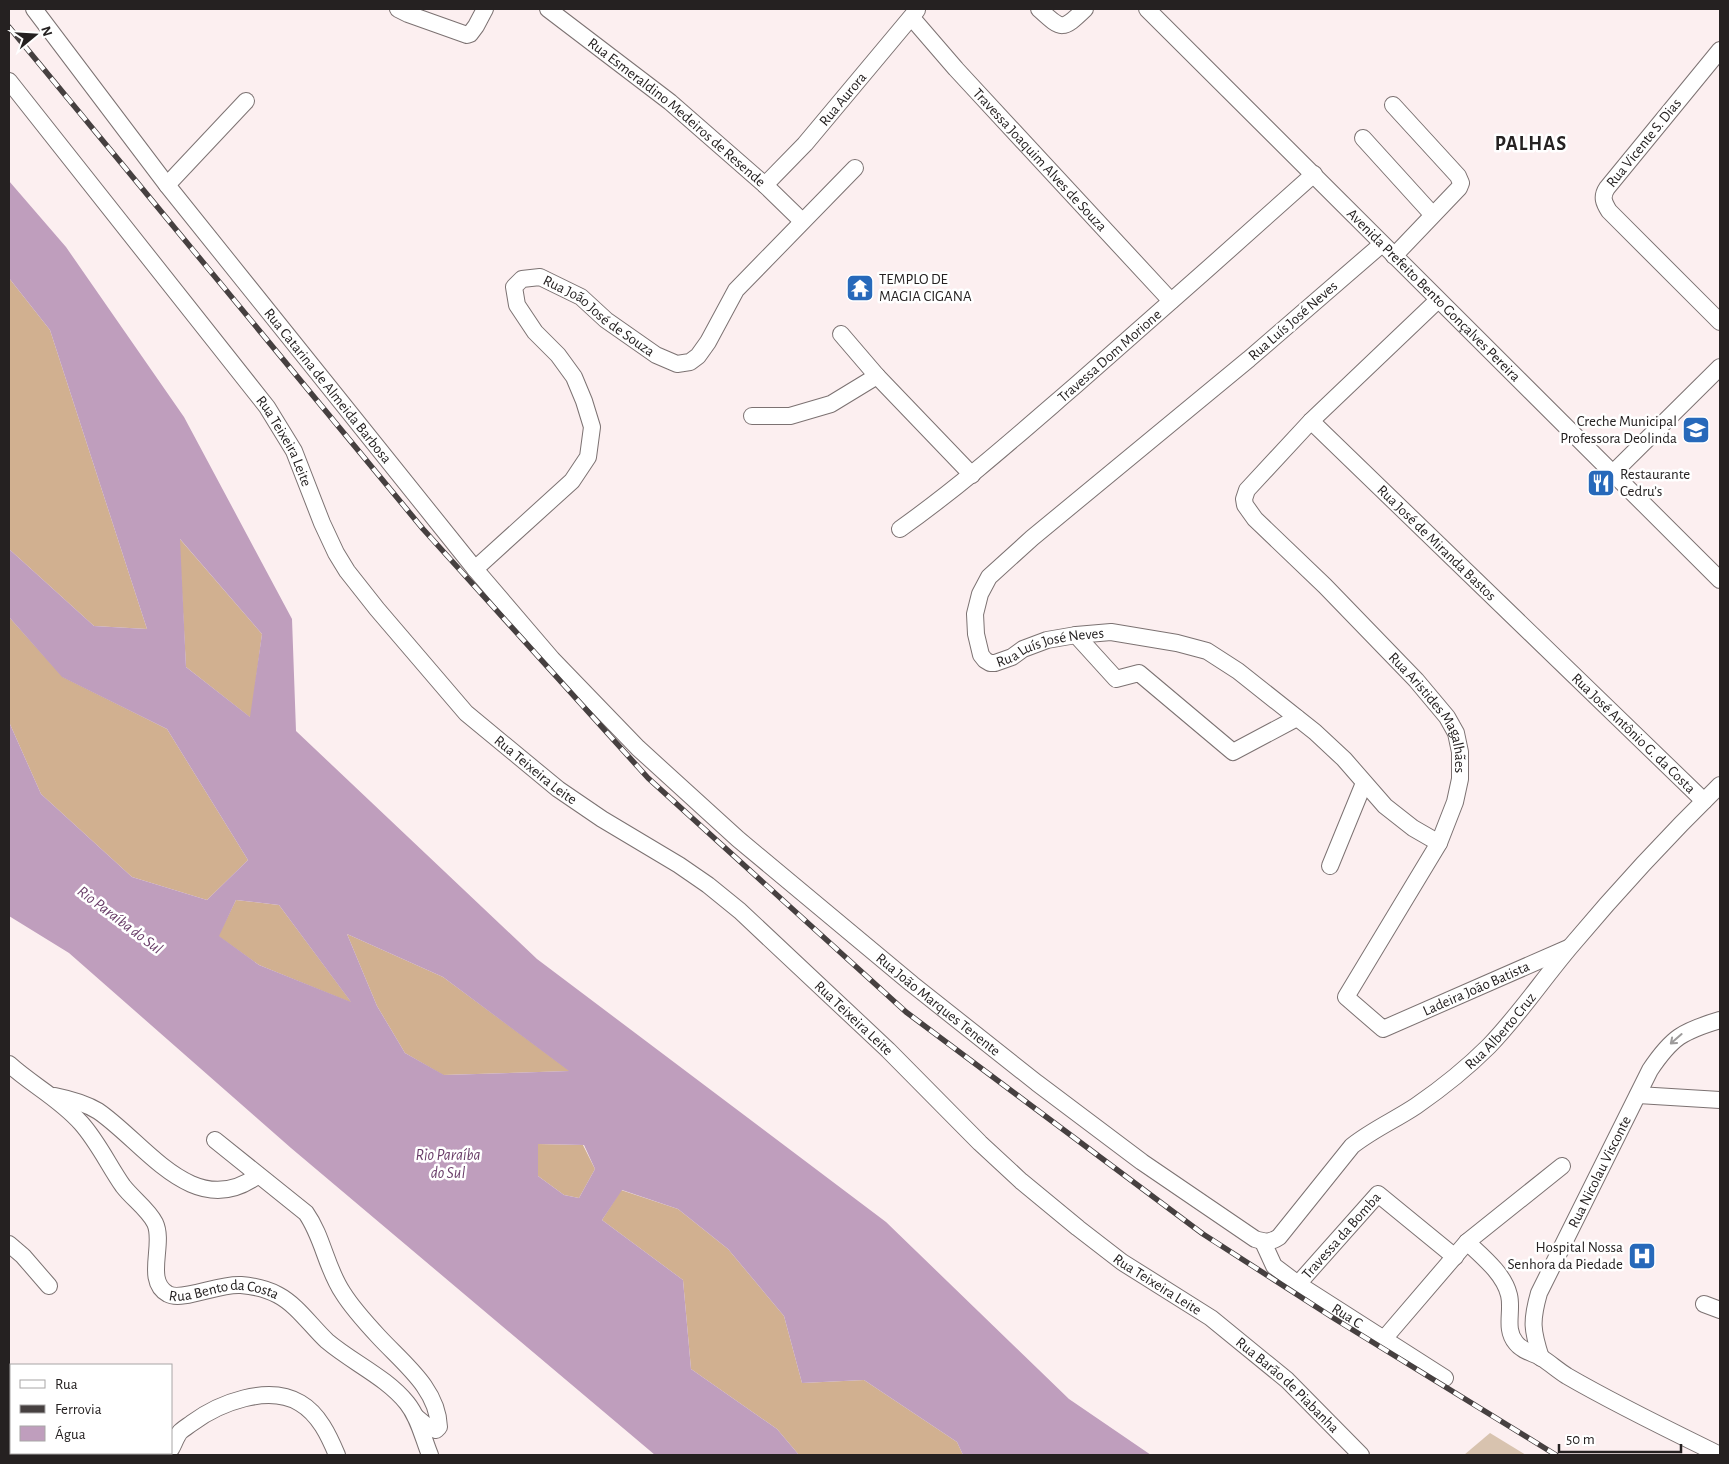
<svg xmlns="http://www.w3.org/2000/svg" width="1729" height="1464" viewBox="0 0 1729 1464" font-family="'Alegreya Sans',sans-serif">
<rect width="100%" height="100%" fill="#fceff0"/>
<polygon fill="#d8c3af" points="1490,1433 1526,1455 1464,1455"/>
<g fill="#d1b090">
<polygon points="9,278 50,330 147,629 94,626 9,549"/>
<polygon points="179,538 262,634 251,718 186,667"/>
<polygon points="9,617 63,677 167,729 248,860 207,900 132,877 41,794 9,722"/>
<polygon points="236,900 279,905 352,1003 259,965 218,936"/>
<polygon points="347,934 443,977 570,1071 443,1075 405,1053 377,1006"/>
<polygon points="538,1144 583,1145 595,1169 579,1198 564,1195 538,1176"/>
<polygon points="621,1190 678,1209 728,1249 784,1316 802,1383 864,1380 957,1442 963,1455 799,1455 777,1429 691,1369 683,1280 602,1220"/>
</g>
<path fill="#bf9ebd" fill-rule="evenodd" d="M9 181 66 247 184 417 292 619 296 731 537 959 886 1222 1069 1399 1151 1455H963L957 1442 864 1380 802 1383 784 1316 728 1249 678 1209 622 1190 602 1220 683 1280 691 1369 777 1429 799 1455H655L291 1148 69 953 9 916V722L41 794 132 877 207 900 248 860 167 729 62 677 9 617V549L94 626 147 629 50 330 9 278ZM180 539 262 634 250 717 186 667ZM236 900 279 905 351 1002 259 965 219 936ZM347 934 443 977 569 1071 444 1075 405 1053 377 1006ZM538 1144 584 1145 595 1169 579 1198 564 1195 538 1176Z"/>
<g fill="none" stroke-linecap="round" stroke-linejoin="round">
<g stroke="#7c7272" stroke-width="18">
<g id="minor">
<path id="s1" d="M34 9 167 185 475 569 552 659 638 748 738 839 912 984 1037 1083 1142 1162 1255 1239C1265 1242 1270 1243 1279 1237L1352 1146C1372 1130 1395 1120 1416 1106 1442 1088 1467 1068 1489 1046 1519 1015 1543 979 1571 946 1618 890 1668 836 1720 785"/>
<polyline points="398,9 408,14 467,35 470,34 476,26 485,9"/>
<path id="s2" d="M548 9 670 102 765 185 802 221"/>
<path d="M1039 9C1062 30 1062 31 1085 9"/>
<path id="s3" d="M1147 9 1720 580"/>
<path id="s4" d="M912 18 956 69 1171 301"/>
<path d="M1720 50 1607 188C1601 197 1604 203 1609 211L1720 322"/>
<path id="s5" d="M9 81 267 407 294 451 322 523 336 553 347 571 377 609 466 713 558 789 602 819 679 865 708 885 740 911 888 1050 980 1143 1021 1181 1078 1228 1122 1262 1211 1318 1287 1380 1361 1455"/>
<polyline points="1393,105 1458,176 1461,183 1459,188 1394,256"/>
<polyline points="1363,138 1432,214"/>
<polyline points="167,185 246,101"/>
<path id="s6" d="M765 185 805 144 917 10"/>
<path id="s7" d="M1382 244 1249 359 1032 538 989 577 980 594 975 614 976 634 981 655 985 660 990 663H995L1012 657 1023 649 1047 640 1076 635 1111 632 1177 643 1207 651 1238 671 1315 732 1344 759 1385 806 1413 828 1439 843"/>
<path id="s8" d="M1438 300 1311 421 1247 490 1244 499 1245 505 1255 519 1325 586 1416 680 1447 717 1456 733 1460 752V779L1455 802 1439 843 1346 997 1383 1029 1568 948"/>
<polyline points="841,334 877,376 972,475"/>
<polyline points="752,416 790,416 831,404 877,376"/>
<path id="s9" d="M1311 421 1704 801"/>
<polyline points="1613,473 1720,367"/>
<path id="s10" d="M900 529C962 485 1018 435 1076 385 1156 315 1235 245 1314 174"/>
<path id="s11" d="M475 569 572 481 588 457 592 427 584 401 574 377 558 355 535 332 517 305 514 287 522 279 540 277 581 297 606 320 656 355 677 364 690 362 698 356 708 342 736 290 855 168"/>
<polyline points="1076,635 1116,679 1139,673 1233,752 1297,718"/>
<polyline points="1330,866 1364,783"/>
<path id="s12" d="M9 1064C32 1085 60 1099 81 1123 98 1142 109 1166 123 1186 133 1199 148 1209 155 1223 165 1244 144 1281 168 1294 182 1302 220 1283 241 1285 253 1286 267 1289 278 1295 297 1305 311 1326 327 1341 353 1363 386 1377 407 1403 419 1418 423 1438 430 1455"/>
<polyline points="1638,1095 1720,1100"/>
<path d="M55 1096C70 1099 85 1103 98 1111 145 1143 194 1222 257 1176"/>
<path d="M215 1140 306 1213C323 1237 326 1268 343 1293 353 1309 366 1323 379 1337 403 1363 438 1389 439 1427L436 1430 428 1427 416 1417"/>
<path id="s13" d="M1263 1242 1274 1266 1298 1284 1445 1378"/>
<path d="M1467 1242C1483 1257 1504 1274 1509 1295 1513 1311 1504 1329 1516 1343 1523 1352 1534 1353 1542 1358 1551 1364 1559 1371 1567 1376 1617 1405 1669 1430 1720 1455"/>
<polyline points="9,1244 23,1256 49,1286"/>
<path id="s14" d="M1298 1284 1378 1194 1455 1257"/>
<polyline points="1704,1304 1720,1310"/>
<polyline points="1383,1340 1467,1242 1562,1166"/>
<path id="s15" d="M1541 1358C1532 1330 1531 1321 1539 1293L1650 1070C1672 1037 1683 1031 1720 1020"/>
<path d="M171 1449C174 1444 176 1437 180 1432 183 1429 188 1426 192 1423 219 1403 268 1384 300 1403 319 1414 329 1436 337 1455"/>
</g>
</g>
<use href="#minor" stroke="#fff" stroke-width="16"/>
<g stroke="#464040" stroke-width="5.5">
<polyline id="rail" points="9,27 423,529 648,778 906,1012 1203,1234 1335,1319 1556,1455"/>
</g>
<use href="#rail" stroke="#fff" stroke-width="4" stroke-dasharray="11" stroke-linecap="butt"/>
</g>
<defs><path id="oneway-shaft" d="M-6 0H5M1.5-3L5.5 0L1.5 3" fill="none" stroke-width="1.6" stroke-linecap="round" stroke-linejoin="round" transform="scale(1.25)"/></defs>
<use stroke="#9d9b9b" href="#oneway-shaft" transform="translate(1676 1039) rotate(139)"/>
<defs>
<g id="temple-square" transform="scale(1.4375)"><rect x="-9" y="-9" width="18" height="18" rx="4" fill="#2769ba" stroke="#fff"/><path d="M0-6L5-2H3V0L6.5 2.5H4V6H1.5V3h-3V6H-4V2.5H-6.5L-3 0V-2H-5Z" fill="#fff"/></g>
<g id="school-square" transform="scale(1.4375)"><rect x="-9" y="-9" width="18" height="18" rx="4" fill="#2769ba" stroke="#fff"/><path d="M0-5L7-2L0 1L-7-2ZM-4 1L0 2.5L4 1V4Q0 6-4 4Z" fill="#fff"/></g>
<g id="restaurant-square" transform="scale(1.4375)"><rect x="-9" y="-9" width="18" height="18" rx="4" fill="#2769ba" stroke="#fff"/><path d="M-5-6h1v4h1v-4h1v4h1v-4h1v5L-1.5 .5V6h-2V.5L-5-1ZM5-6V6H3V1.5H1.5Q1.5-4 5-6Z" fill="#fff"/></g>
<g id="hospital-square" transform="scale(1.4375)"><rect x="-9" y="-9" width="18" height="18" rx="4" fill="#2769ba" stroke="#fff"/><path d="M-5-5h3v3.5h4V-5h3V5h-3V1.5h-4V5h-3Z" fill="#fff"/></g>
</defs>
<g fill-rule="evenodd">
<use href="#temple-square" x="860" y="288"/>
<use href="#school-square" x="1696" y="430"/>
<use href="#restaurant-square" x="1601" y="483"/>
<use href="#hospital-square" x="1642" y="1256"/>
</g>
<g text-anchor="middle" dominant-baseline="central" stroke-width="5" stroke-linejoin="round" paint-order="stroke">
<g font-size="15" fill="#252121" stroke="#fff">
<text stroke="none"><textPath href="#s6" startOffset="116">Rua Aurora</textPath></text>
<text stroke="none"><textPath href="#s2" startOffset="165">Rua Esmeraldino Medeiros de Resende</textPath></text>
<text transform="translate(1644 143) rotate(-51)">Rua Vicente S. Dias</text>
<text stroke="none"><textPath href="#s4" startOffset="191">Travessa Joaquim Alves de Souza</textPath></text>
<text stroke="none"><textPath href="#s3" startOffset="405">Avenida Prefeito Bento Gonçalves Pereira</textPath></text>
<text stroke="none"><textPath href="#s11" startOffset="454">Rua João José de Souza</textPath></text>
<text transform="translate(1293 321) rotate(-41)">Rua Luís José Neves</text>
<text stroke="none"><textPath href="#s10" startOffset="272">Travessa Dom Morione</textPath></text>
<text stroke="none"><textPath href="#s1" startOffset="478">Rua Catarina de Almeida Barbosa</textPath></text>
<text stroke="none"><textPath href="#s5" startOffset="454">Rua Teixeira Leite</textPath></text>
<text stroke="none"><textPath href="#s9" startOffset="175">Rua José de Miranda Bastos</textPath></text>
<text stroke="none"><textPath href="#s7" startOffset="672">Rua Luís José Neves</textPath></text>
<text stroke="none"><textPath href="#s8" startOffset="566">Rua Aristides Magalhães</textPath></text>
<text stroke="none"><textPath href="#s9" startOffset="449">Rua José Antônio G. da Costa</textPath></text>
<text stroke="none"><textPath href="#s5" startOffset="874">Rua Teixeira Leite</textPath></text>
<text stroke="none"><textPath href="#s8" startOffset="1041">Ladeira João Batista</textPath></text>
<text stroke="none"><textPath href="#s1" startOffset="1350">Rua João Marques Tenente</textPath></text>
<text stroke="none"><textPath href="#s5" startOffset="1279">Rua Teixeira Leite</textPath></text>
<text stroke="none"><textPath href="#s1" startOffset="2075">Rua Alberto Cruz</textPath></text>
<text stroke="none"><textPath href="#s15" startOffset="202">Rua Nicolau Visconte</textPath></text>
<text stroke="none"><textPath href="#s14" startOffset="65">Travessa da Bomba</textPath></text>
<text stroke="none"><textPath href="#s5" startOffset="1684">Rua Teixeira Leite</textPath></text>
<text stroke="none"><textPath href="#s12" startOffset="351">Rua Bento da Costa</textPath></text>
<text stroke="none"><textPath href="#s13" startOffset="115">Rua C</textPath></text>
<text stroke="none"><textPath href="#s5" startOffset="1849">Rua Barão de Piabanha</textPath></text>
</g>
<g font-size="15" fill="#252121" stroke="#fff" text-anchor="start">
<text x="879" y="279">TEMPLO DE<tspan x="879" dy="17">MAGIA CIGANA</tspan></text>
<text x="1677" y="421" text-anchor="end">Creche Municipal<tspan x="1677" dy="17">Professora Deolinda</tspan></text>
<text x="1620" y="474">Restaurante<tspan x="1620" dy="17">Cedru’s</tspan></text>
<text x="1623" y="1247" text-anchor="end">Hospital Nossa<tspan x="1623" dy="17">Senhora da Piedade</tspan></text>
</g>
<g font-size="16" font-style="italic" fill="#693d68" stroke="#fff">
<text transform="translate(120 920) rotate(37)">Rio Paraíba do Sul</text>
<text x="448" y="1155">Rio Paraíba<tspan x="448" dy="18">do Sul</tspan></text>
</g>
<g font-size="20" font-weight="bold" letter-spacing="1" fill="#252121" stroke="#fff">
<text x="1531" y="144">PALHAS</text>
</g>
</g>
<rect width="1729" height="1464" fill="none" stroke="#252121" stroke-width="20"/>
<rect x="10" y="1364" width="162" height="90" fill="#ffffff" stroke="#a8a6a6"/>
<rect x="20" y="1380" width="25" height="8" fill="#ffffff" stroke="#a8a6a6"/>
<text x="55" y="1389" font-size="15" fill="#252121">Rua</text>
<rect x="20" y="1405" width="25" height="8" fill="#464040" stroke="#a8a6a6"/>
<text x="55" y="1414" font-size="15" fill="#252121">Ferrovia</text>
<rect x="20" y="1426" width="25" height="15" fill="#bf9ebd" stroke="#a8a6a6"/>
<text x="55" y="1439" font-size="15" fill="#252121">Água</text>
<g transform="translate(35 35) rotate(72)" stroke="#ffffff" stroke-width="4" paint-order="stroke">
<path d="M0-4L9 19L0 12L-9 19Z" fill="#252121"/>
<text y="-8" font-size="14" font-weight="bold" text-anchor="middle" fill="#252121">N</text>
</g>
<path d="M1559 1444v8h122v-8" fill="none" stroke="#252121" stroke-width="2.5"/>
<text x="1566" y="1444" font-size="15" fill="#252121" stroke="#ffffff" stroke-width="4" paint-order="stroke">50 m</text>
</svg>
